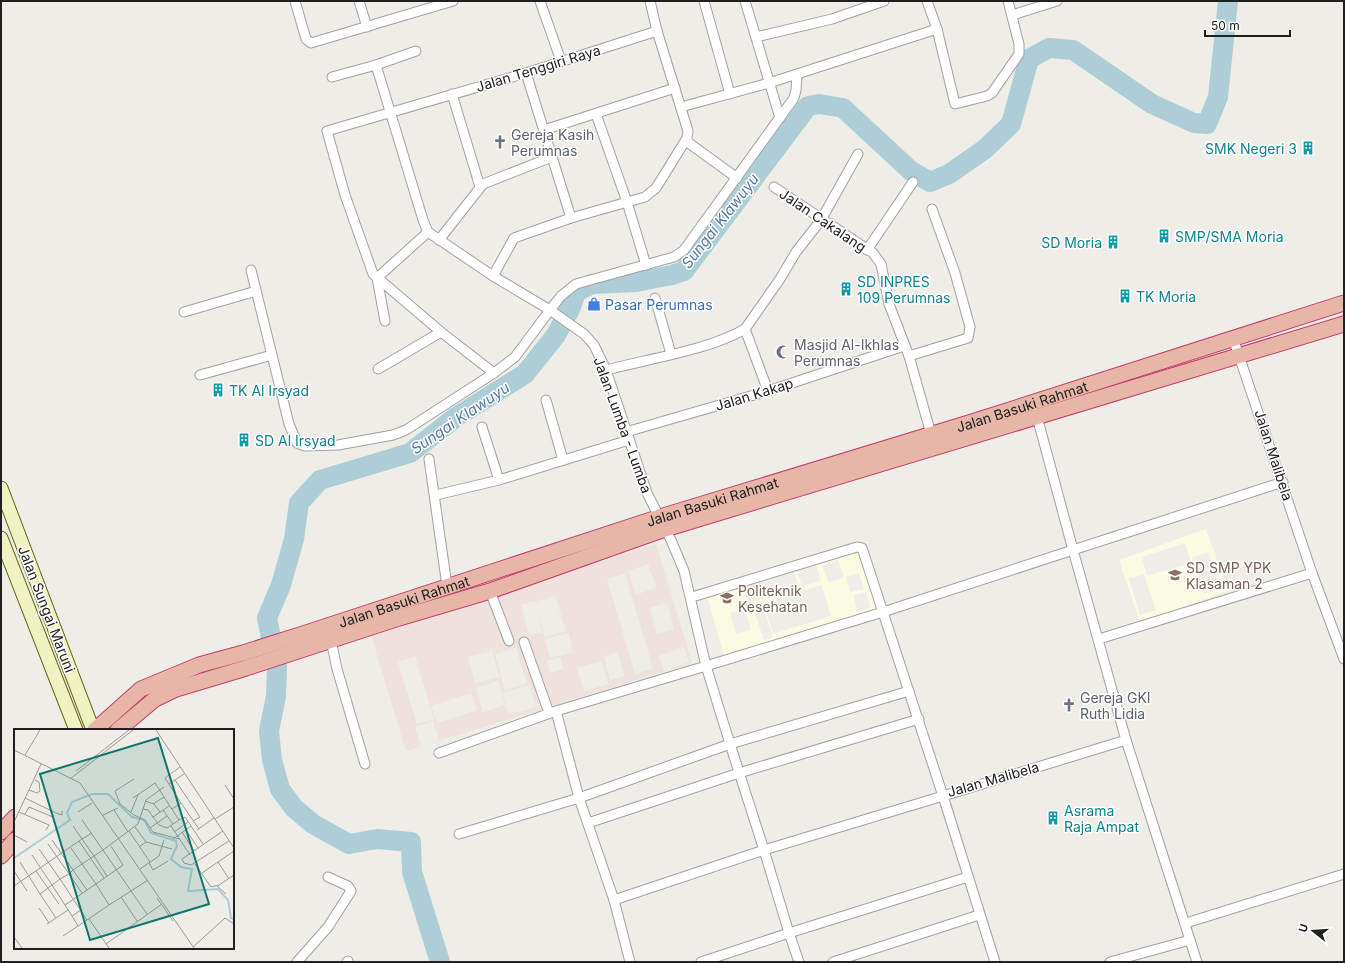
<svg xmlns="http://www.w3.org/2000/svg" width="1345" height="963" viewBox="0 0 1345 963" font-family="Inter,sans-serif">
<rect width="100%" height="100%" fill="#efede7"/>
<g fill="#fbfbe4" fill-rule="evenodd">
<path d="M1206 529 1228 591 1140 622 1119 560ZM1185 543 1191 563 1147 576 1142 557ZM1208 552 1221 588 1204 594 1192 558ZM1144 574 1156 610 1140 615 1129 579Z"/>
<path d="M864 544 883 610 724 655 705 589ZM838 560 844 577 829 583 822 566ZM815 563 821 580 802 586 796 569ZM794 571 799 589 748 603 743 585ZM859 573 864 589 850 592 846 577ZM822 585 831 616 773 634 764 604ZM867 592 870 609 857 612 854 595ZM745 609 751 630 736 634 730 613ZM764 610 773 637 764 640 755 614Z"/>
</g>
<path fill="#efe2dc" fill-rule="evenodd" d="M656 544 692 663 406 751 370 632ZM648 564 656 587 636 595 628 571ZM625 574 653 668 635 674 607 579ZM555 596 566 631 545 637 534 602ZM534 601 542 632 529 635 521 605ZM667 603 674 629 657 634 650 608ZM569 633 573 652 550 658 545 639ZM684 647 689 662 664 671 659 656ZM516 648 527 683 505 690 495 654ZM492 651 499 677 475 683 468 657ZM618 652 624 676 610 680 604 656ZM415 656 434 719 417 724 398 662ZM560 657 563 669 550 673 547 661ZM602 661 608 684 584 691 577 668ZM498 681 505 705 483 712 476 688ZM530 685 536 707 508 714 503 693ZM471 693 477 710 437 723 431 706ZM433 721 439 740 421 746 415 727Z"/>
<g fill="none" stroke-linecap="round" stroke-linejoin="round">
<polyline stroke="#adcdd7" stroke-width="20" points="440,962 412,872 411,842 377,839 349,844 313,824 294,808 280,789 272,760 269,731 276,696 277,667 267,618 281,585 294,539 299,503 320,480 410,453 456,417 525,374 556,335 571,307 576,292 592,284 636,282 672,275 684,271 808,106 819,104 843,108 911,171 930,182 949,174 985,149 1011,124 1029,59 1049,48 1073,50 1152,104 1194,123 1207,124 1218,97 1228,1"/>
<g stroke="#a1a1a1" stroke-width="11">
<g id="minor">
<polyline points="295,1 306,39 311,43 453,1"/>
<polyline points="359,1 367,27"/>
<polyline points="540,1 561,61"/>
<polyline points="704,1 730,94"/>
<polyline points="745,1 780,118"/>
<polyline points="927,1 937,29 955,104 987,96 992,93 1019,54 1019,44 1008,1"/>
<polyline points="1012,15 1057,1"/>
<polyline points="756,37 832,19 884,1"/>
<polyline points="376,65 423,220 428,232 493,276 550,310 584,334 594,345 606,370 647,493 671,540 684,571 706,666 556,711 439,753"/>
<polyline points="332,77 376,65 416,51"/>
<polyline points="452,94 480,187"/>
<polyline points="681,107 769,83 937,29"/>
<polyline points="596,114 627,202 646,265"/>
<polyline points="544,130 675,88"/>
<polyline points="686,141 737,178"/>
<polyline points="774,187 873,253 881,264 889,304 909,356 931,434"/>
<polyline points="571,218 645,197 656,188 687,138 688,131 657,31"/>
<polyline points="439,240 483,184 552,157"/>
<polyline points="867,250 913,182"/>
<polyline points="251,270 289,424 297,443 305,446 338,445 393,435 406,430 494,373 515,357 550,310 561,296 576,284 674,257 684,250 794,98 796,90 797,74"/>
<polyline points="493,276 514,238 571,218 526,73"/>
<polyline points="377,278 428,232"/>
<polyline points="377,278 385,321"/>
<polyline points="655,298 671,354"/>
<polyline points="184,312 256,291"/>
<polyline points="1233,338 1312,573 1344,659"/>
<polyline points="909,356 968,338 970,327 955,273 932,209"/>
<polyline points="378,369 441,332"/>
<path d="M606 370C648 359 709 350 745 329"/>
<polyline points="494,373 441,332 373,274 345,195 327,131 526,73 657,31 650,1"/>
<polyline points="200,375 272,355"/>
<polyline points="768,391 745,329 780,279 796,252 821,220 858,154"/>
<polyline points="546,400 563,460"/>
<polyline points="482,427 499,480"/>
<polyline points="626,432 768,391 904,346"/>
<polyline points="429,459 447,586"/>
<polyline points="436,495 499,480 629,440"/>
<polyline points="490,591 509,641"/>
<polyline points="692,597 857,547 862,548 943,796 1126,740 1073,550 1283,482"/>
<polyline points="1099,639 1312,573"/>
<polyline points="331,640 337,669 365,764"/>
<polyline points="524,642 549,713"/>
<polyline points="588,823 739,773 919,719"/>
<polyline points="459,834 579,798 556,711"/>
<polyline points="614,900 764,850 730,744 909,691"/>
<polyline points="1186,923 1344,874"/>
<polyline points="1190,940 1197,962"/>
<polyline points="297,962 328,927 351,891 348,886 328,877"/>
<polyline points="347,962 348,961"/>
<polyline points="630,962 614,900 579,798 730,744 706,666 883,612 1073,550 1036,413"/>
<polyline points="701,962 789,933 764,850 943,796 995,962"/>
<polyline points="799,962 789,933 968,877"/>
<polyline points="833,962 979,915"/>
<polyline points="1110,962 1190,940 1126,740"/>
</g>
</g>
<g stroke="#616b12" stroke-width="15">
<g id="secondary">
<polyline points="1,488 93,730"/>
<polyline points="1,538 76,730"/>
</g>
</g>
<g stroke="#c63b6a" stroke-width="17">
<g id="trunk">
<path id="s1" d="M95 730 141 689 199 665 243 653 306 633 660 517 969 423 1344 303"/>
<polyline points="118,730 155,699 176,689 246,668 399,618 490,591 665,529 1344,324"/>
<polyline points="1,832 15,817"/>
<polyline points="1,856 15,840"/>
</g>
</g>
<use href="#minor" stroke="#fff" stroke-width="9"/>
<use href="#secondary" stroke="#f0f2c2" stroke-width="13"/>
<use href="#trunk" stroke="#e7b6a8" stroke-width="15"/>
</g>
<defs>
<g id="church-bare" transform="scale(1.08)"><path d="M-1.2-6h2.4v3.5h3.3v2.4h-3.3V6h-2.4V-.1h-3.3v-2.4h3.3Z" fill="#6b7280" stroke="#fff" stroke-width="2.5" paint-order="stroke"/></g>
<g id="building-bare" transform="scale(1.08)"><path d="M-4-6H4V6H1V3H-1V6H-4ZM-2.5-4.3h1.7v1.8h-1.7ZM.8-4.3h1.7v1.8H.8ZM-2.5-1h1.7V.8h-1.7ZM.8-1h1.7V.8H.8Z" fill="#0f9aa8" stroke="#fff" stroke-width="2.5" paint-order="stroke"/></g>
<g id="shop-bare" transform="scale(1.08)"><path d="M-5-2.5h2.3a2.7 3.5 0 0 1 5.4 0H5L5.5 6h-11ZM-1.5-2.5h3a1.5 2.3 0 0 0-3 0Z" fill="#3f7fe0" stroke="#fff" stroke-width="2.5" paint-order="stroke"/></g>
<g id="mosque-bare" transform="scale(1.08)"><path d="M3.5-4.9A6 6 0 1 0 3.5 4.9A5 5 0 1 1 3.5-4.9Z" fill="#6b7280" stroke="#fff" stroke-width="2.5" paint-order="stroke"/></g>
<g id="school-bare" transform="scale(1.08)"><path d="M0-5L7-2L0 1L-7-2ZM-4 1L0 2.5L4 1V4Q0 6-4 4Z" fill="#8d6e63" stroke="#fff" stroke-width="2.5" paint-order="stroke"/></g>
<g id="university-bare" transform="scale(1.08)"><path d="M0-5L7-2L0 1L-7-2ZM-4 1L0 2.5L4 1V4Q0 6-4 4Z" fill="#8d6e63" stroke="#fff" stroke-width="2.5" paint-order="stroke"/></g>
</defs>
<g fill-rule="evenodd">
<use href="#church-bare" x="500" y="142"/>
<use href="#building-bare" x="1308" y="148"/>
<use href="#building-bare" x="1164" y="236"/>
<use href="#building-bare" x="1113" y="242"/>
<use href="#building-bare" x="846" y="289"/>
<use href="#building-bare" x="1125" y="296"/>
<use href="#shop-bare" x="594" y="304"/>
<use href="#mosque-bare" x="783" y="352"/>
<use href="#building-bare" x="218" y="390"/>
<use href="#building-bare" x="244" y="440"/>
<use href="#school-bare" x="1175" y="575"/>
<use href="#university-bare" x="727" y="598"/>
<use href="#church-bare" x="1069" y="705"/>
<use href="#building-bare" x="1053" y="818"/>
</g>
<g text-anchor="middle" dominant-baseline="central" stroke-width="3" stroke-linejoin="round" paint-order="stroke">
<g font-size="14" fill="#202020" stroke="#fff">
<text transform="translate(538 68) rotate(-17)">Jalan Tenggiri Raya</text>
<text transform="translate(823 220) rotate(34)">Jalan Cakalang</text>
<text transform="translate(754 394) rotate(-17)">Jalan Kakap</text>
<text stroke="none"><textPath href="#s1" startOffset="987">Jalan Basuki Rahmat</textPath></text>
<text transform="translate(623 425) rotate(70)">Jalan Lumba - Lumba</text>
<text transform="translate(1274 455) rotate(72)">Jalan Malibela</text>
<text stroke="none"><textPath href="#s1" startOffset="663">Jalan Basuki Rahmat</textPath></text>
<text stroke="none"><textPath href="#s1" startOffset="339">Jalan Basuki Rahmat</textPath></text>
<text transform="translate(47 609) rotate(69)">Jalan Sungai Maruni</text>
<text transform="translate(993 779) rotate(-16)">Jalan Malibela</text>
</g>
<g font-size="14" fill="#5b616d" stroke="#fff" text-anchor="start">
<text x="511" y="134">Gereja Kasih<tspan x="511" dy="16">Perumnas</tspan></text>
<text x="794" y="344">Masjid Al-Ikhlas<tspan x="794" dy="16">Perumnas</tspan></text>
<text x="1080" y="697">Gereja GKI<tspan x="1080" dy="16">Ruth Lidia</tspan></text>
</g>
<g font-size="14" fill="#0d838f" stroke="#fff" text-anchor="start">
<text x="1297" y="148" text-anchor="end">SMK Negeri 3</text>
<text x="1175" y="236">SMP/SMA Moria</text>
<text x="1102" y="242" text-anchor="end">SD Moria</text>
<text x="857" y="281">SD INPRES<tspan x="857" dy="16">109 Perumnas</tspan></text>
<text x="1136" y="296">TK Moria</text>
<text x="229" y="390">TK Al Irsyad</text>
<text x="255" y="440">SD Al Irsyad</text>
<text x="1064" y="810">Asrama<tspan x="1064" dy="16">Raja Ampat</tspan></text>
</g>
<g font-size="14" fill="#366cbe" stroke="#fff" text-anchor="start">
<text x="605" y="304">Pasar Perumnas</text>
</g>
<g font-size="14" fill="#785e54" stroke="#fff" text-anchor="start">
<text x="1186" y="567">SD SMP YPK<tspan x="1186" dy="16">Klasaman 2</tspan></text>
<text x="738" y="590">Politeknik<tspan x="738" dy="16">Kesehatan</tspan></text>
</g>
<g font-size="15" font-style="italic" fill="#54789d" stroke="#fff">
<text transform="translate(720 221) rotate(-52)">Sungai Klawuyu</text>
<text transform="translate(460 418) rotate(-34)">Sungai Klawuyu</text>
</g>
</g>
<g transform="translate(14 729)">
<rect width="220" height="220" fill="#efede7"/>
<path fill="none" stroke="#adcdd7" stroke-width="2" d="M0 129 56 91 53 84 58 73 78 65H94L118 88 130 91 137 104 162 112 163 117 157 130 167 138 178 140 174 162 204 160 214 171 217 189 220 190"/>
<path fill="none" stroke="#9c9b97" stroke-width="1" d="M142 1 220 119M0 21 66 54 180 219M11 26 26 1M62 42 115 1M56 50 119 1M120 50 101 62 106 75 120 86 131 91 139 103 165 110M161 51 186 88 179 92M155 55 170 45M211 56 220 70M15 61 23 64 26 62 25 53 21 51M11 69 42 84 48 86V82M119 69 141 54 165 91 171 88 189 115M131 72 140 75 146 83M167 74 185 100M139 75 150 68M129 80 134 81 139 88 155 77M158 80 167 74 151 49 166 38M100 81 114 103M149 81 159 95M5 83 35 96 32 101M64 83 78 74M117 83 124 66M11 85 15 78 39 88M89 86 104 79M139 88 145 96 153 99 165 91M201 90 220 78M68 91 89 121 124 95 132 71 150 58M0 93 27 35M59 97 68 110 78 104M157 97 176 126M121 98 132 113M136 99 153 87M172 101 184 119M183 101 200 89M115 102 136 133M209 102 168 130 170 134 177 136 215 112M160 103 174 93M168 103 180 122M0 106 13 113M159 110 177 97M65 112 90 149M34 115 55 145 59 141 73 161M97 117 109 136 82 155 95 176 117 162 133 185M125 118 132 113 158 120M57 119 68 135 80 127 93 147M25 120 46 150 55 145 68 164M18 126 38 156 46 150 73 191 95 176M6 133 26 165 38 156 51 176 82 155 68 135 59 141 38 111M204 133 215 150M135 134 139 141 154 132M181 135 197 158 205 156 220 146M126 140 145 127 150 111M0 142 13 162M22 142 45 175M188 144 220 122M0 157 68 110 80 127 89 121 117 162 134 151M203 157 212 165M26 165 42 189M107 168 123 192M143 169 159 192M51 176 58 187M25 179 35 194M75 190 95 219M33 195 54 181M64 197 58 187 67 181M49 207 73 191M0 208 8 219M92 215 148 175M179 218 211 189 220 195"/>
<path fill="#0f766e" fill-opacity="0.15" stroke="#0f766e" stroke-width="2" d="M144 9 195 175 76 211 26 45Z"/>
<rect width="220" height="220" fill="none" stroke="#202020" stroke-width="2"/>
</g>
<rect width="1345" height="963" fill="none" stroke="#202020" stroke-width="4"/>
<g transform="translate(1313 931) rotate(287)" stroke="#ffffff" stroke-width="3" paint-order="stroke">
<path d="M0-3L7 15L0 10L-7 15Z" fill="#202020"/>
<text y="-6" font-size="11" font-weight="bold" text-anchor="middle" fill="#202020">U</text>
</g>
<path d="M1205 30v6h85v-6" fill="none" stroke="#202020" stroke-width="2"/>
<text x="1211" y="30" font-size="12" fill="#202020" stroke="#ffffff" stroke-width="3" paint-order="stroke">50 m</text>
</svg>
